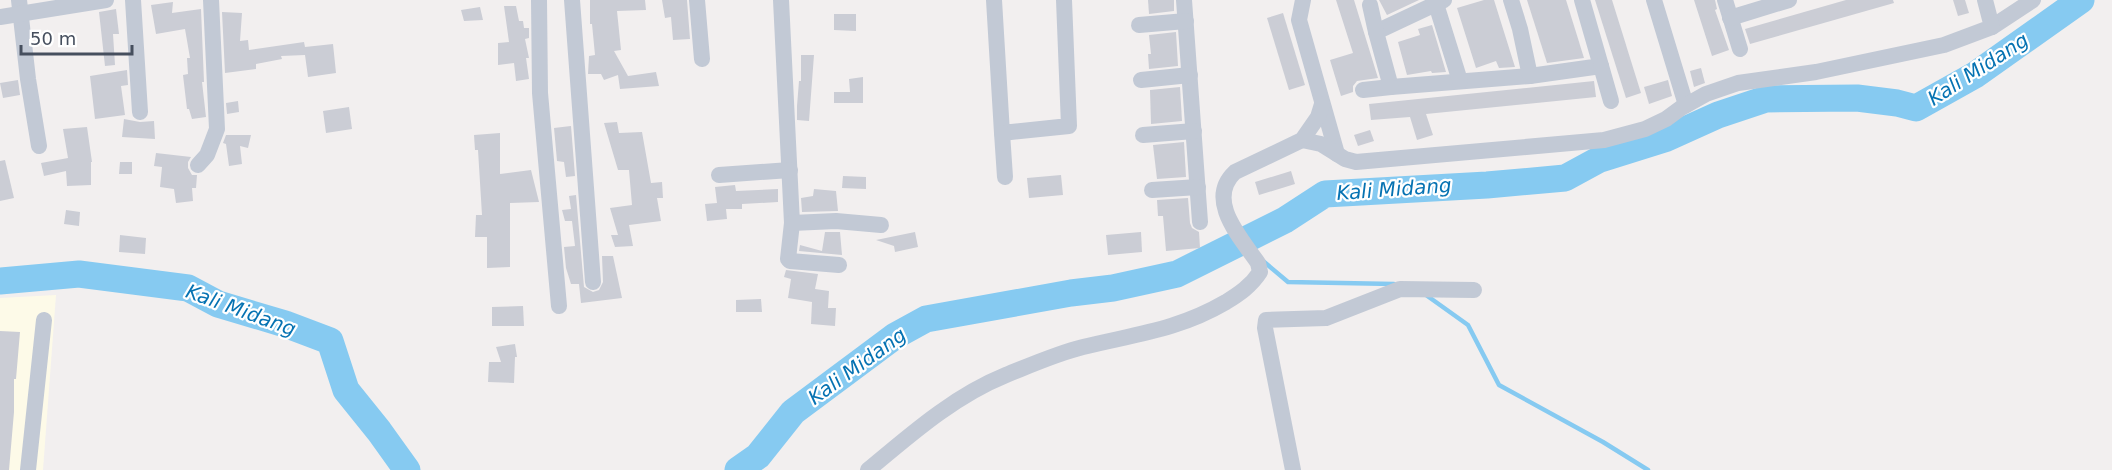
<svg xmlns="http://www.w3.org/2000/svg" width="2112" height="470" viewBox="0 0 2112 470" font-family="'DejaVu Sans',sans-serif">
<rect width="100%" height="100%" fill="#f2efef"/>
<polygon fill="#fdfae8" points="56,295 43,470 0,470 0,298"/>
<g fill="none" stroke-linecap="round" stroke-linejoin="round">
<g stroke="#86caf1" stroke-width="4.5">
<polyline points="1263,261 1288,282 1394,284"/>
<polyline points="1426,295 1468,325 1499,385 1603,442 1648,470"/>
</g>
<g stroke="#86caf1" stroke-width="27">
<polyline points="0,281 79,274 188,288 218,304 285,324 330,341 346,390 379,431 407,470"/>
<polyline points="738,470 758,456 793,412 895,336 926,319 1071,293 1113,288 1177,274 1285,220 1325,194 1487,185 1565,178 1600,159 1667,138 1718,115 1766,99 1857,98 1897,103 1916,108 1975,75 2081,0"/>
</g>
</g>
<g fill="#cbcdd5">
<polygon points="590,0 645,0 646,10 617,11 621,50 614,51 628,76 656,72 659,86 620,89 618,75 604,80 601,74 588,74 589,56 595,55 592,24 590,24"/>
<polygon points="662,0 687,0 690,39 673,40 671,17 665,18"/>
<polygon points="1148,0 1174,0 1174,11 1149,14"/>
<polygon points="1336,0 1354,0 1378,78 1357,81 1353,86 1353,92 1341,96 1330,60 1353,53"/>
<polygon points="1379,0 1419,0 1387,15"/>
<polygon points="1484,0 1494,0 1515,67 1499,68 1496,61 1476,68 1457,8"/>
<polygon points="1527,0 1566,0 1584,58 1547,63"/>
<polygon points="1595,0 1612,0 1641,93 1626,98"/>
<polygon points="1694,0 1715,0 1717,9 1715,10 1729,50 1712,56"/>
<polygon points="1846,0 1893,0 1894,3 1750,44 1745,29"/>
<polygon points="1953,0 1965,0 1969,13 1958,16"/>
<polygon points="173,2 172,13 201,9 204,82 202,82 206,117 192,119 189,109 187,109 183,75 188,74 187,58 190,58 185,29 156,34 151,5"/>
<polygon points="504,6 516,6 519,21 523,21 524,28 529,28 529,38 525,39 529,58 526,58 529,79 516,81 514,63 498,65 498,43 509,42"/>
<polygon points="480,7 483,20 464,21 461,10"/>
<polygon points="116,9 119,34 113,34 115,65 105,66 99,12"/>
<polygon points="222,12 242,13 240,41 248,40 249,50 304,42 305,47 333,44 336,73 308,77 305,55 281,56 282,59 256,64 256,69 225,73"/>
<polygon points="1283,13 1305,85 1289,90 1267,18"/>
<polygon points="834,14 856,14 856,31 834,30"/>
<polygon points="1432,25 1446,72 1432,73 1431,71 1407,75 1398,42 1420,35 1418,29"/>
<polygon points="1176,32 1178,66 1149,69 1148,54 1151,54 1149,35"/>
<polygon points="801,55 814,55 809,121 797,120 797,106 799,81 801,81"/>
<polygon points="1701,68 1705,83 1694,87 1690,71"/>
<polygon points="127,70 128,85 121,86 125,115 95,119 90,76"/>
<polygon points="863,77 863,103 834,103 834,92 850,92 849,79"/>
<polygon points="18,80 20,95 3,98 0,83"/>
<polygon points="1668,80 1672,96 1649,104 1644,87"/>
<polygon points="1594,81 1596,97 1426,114 1433,135 1417,140 1410,117 1371,120 1369,104"/>
<polygon points="1180,87 1182,121 1151,124 1150,90"/>
<polygon points="238,101 239,112 227,114 226,103"/>
<polygon points="349,107 352,129 326,133 323,111"/>
<polygon points="124,119 140,122 154,121 155,139 122,137"/>
<polygon points="617,122 619,133 642,132 651,183 662,182 663,198 657,198 661,221 629,225 633,246 615,247 611,235 618,235 610,208 632,205 629,170 618,170 604,123"/>
<polygon points="571,126 575,176 566,177 564,162 557,161 554,128"/>
<polygon points="87,127 92,162 91,162 91,185 67,186 66,171 44,176 41,163 68,158 63,129"/>
<polygon points="1370,130 1374,141 1358,146 1354,135"/>
<polygon points="500,133 500,174 531,170 539,202 510,203 510,267 487,268 487,237 475,237 476,215 482,215 478,150 475,150 474,135"/>
<polygon points="226,135 251,135 248,148 240,146 242,164 229,166 226,144 223,143"/>
<polygon points="1184,142 1186,177 1157,179 1153,145"/>
<polygon points="156,153 191,157 188,162 188,168 192,175 197,175 196,188 192,188 193,201 176,203 174,189 160,187 162,167 154,166"/>
<polygon points="5,160 14,198 0,201 0,161"/>
<polygon points="120,162 132,162 132,174 119,174"/>
<polygon points="1291,171 1295,184 1259,195 1255,182"/>
<polygon points="1061,175 1063,195 1029,198 1027,178"/>
<polygon points="843,176 866,177 866,189 842,188"/>
<polygon points="735,185 736,191 778,189 778,202 742,204 742,209 726,209 727,219 707,221 705,204 717,203 715,187"/>
<polygon points="814,189 836,191 838,211 802,212 801,198 813,196"/>
<polygon points="576,195 584,287 593,292 599,290 603,282 602,256 613,256 622,298 581,303 579,284 571,284 566,268 564,247 575,246 572,221 565,221 562,210 571,209 569,196"/>
<polygon points="1188,198 1190,223 1192,228 1199,232 1200,248 1166,251 1163,216 1158,216 1157,200"/>
<polygon points="66,210 80,212 79,226 64,224"/>
<polygon points="825,232 840,232 842,255 799,251 800,245 822,251"/>
<polygon points="915,232 918,247 895,252 894,246 876,240"/>
<polygon points="1141,232 1142,252 1108,255 1106,235"/>
<polygon points="120,235 146,238 145,254 119,252"/>
<polygon points="786,270 818,274 815,289 829,291 828,308 836,308 835,326 811,324 812,302 788,298 791,279 784,277"/>
<polygon points="761,299 762,312 736,312 736,300"/>
<polygon points="523,306 524,326 492,326 492,307"/>
<polygon points="0,331 20,332 16,379 14,379 14,412 9,470 0,470"/>
<polygon points="515,344 517,357 515,357 514,383 488,382 489,362 501,362 496,347"/>
</g>
<g fill="none" stroke-linecap="round" stroke-linejoin="round">
<g stroke="#c2c9d5" stroke-width="16">
<polyline points="19,0 28,79 39,146"/>
<polyline points="133,0 140,112"/>
<polyline points="539,0 540,93 559,306"/>
<polyline points="572,0 593,282"/>
<polyline points="697,0 702,59"/>
<polyline points="781,0 792,223 788,259 790,261 839,265"/>
<polyline points="994,0 1002,133 1069,126 1064,0"/>
<polyline points="1184,0 1200,222"/>
<polyline points="1303,0 1299,20 1337,154"/>
<polyline points="1444,0 1376,32 1391,87 1530,76"/>
<polyline points="1511,0 1520,29 1530,76 1601,66 1582,0"/>
<polyline points="1654,0 1686,105"/>
<polyline points="1725,0 1740,49"/>
<polyline points="1436,4 1460,81"/>
<polyline points="1370,5 1376,32"/>
<polyline points="0,17 106,0"/>
<polyline points="1730,18 1789,0"/>
<polyline points="1139,25 1186,21"/>
<polyline points="1992,27 2033,0"/>
<polyline points="1601,66 1611,101"/>
<polyline points="1141,80 1190,75"/>
<polyline points="1363,90 1391,87"/>
<polyline points="1002,133 1005,177"/>
<polyline points="1143,135 1194,131"/>
<polyline points="1302,140 1321,144 1345,159 1356,162 1604,140 1645,129 1666,119 1681,108 1706,94 1738,83 1816,72 1944,45 1992,27 1985,0"/>
<polyline points="198,165 207,155 217,129 211,0"/>
<polyline points="719,175 790,170"/>
<polyline points="1152,190 1198,187"/>
<polyline points="792,223 836,221 881,225"/>
<polyline points="28,470 44,320"/>
<path d="M868 470C911 434 954 396 1006 375 1031 365 1058 353 1083 347 1136 334 1178 330 1226 302 1239 294 1251 286 1260 272L1258 263C1241 238 1205 200 1235 172L1302 140 1318 117 1322 104"/>
<polyline points="1293,470 1265,328 1266,320 1326,318 1400,289 1474,290"/>
</g>
</g>
<g text-anchor="middle" dominant-baseline="central" stroke-width="4.5" stroke-linejoin="round" paint-order="stroke">
<g font-size="20" font-style="italic" fill="#0572b2" stroke="#fff">
<text transform="translate(1978 69) rotate(-33)">Kali Midang</text>
<text transform="translate(1394 189) rotate(-4)">Kali Midang</text>
<text transform="translate(241 310) rotate(20)">Kali Midang</text>
<text transform="translate(857 366) rotate(-36)">Kali Midang</text>
</g>
</g>
<path d="M21 45v9h111v-9" fill="none" stroke="#464f5e" stroke-width="3"/>
<text x="30" y="45" font-size="18" fill="#464f5e" stroke="#ffffff" stroke-width="4.5" paint-order="stroke">50 m</text>
</svg>
